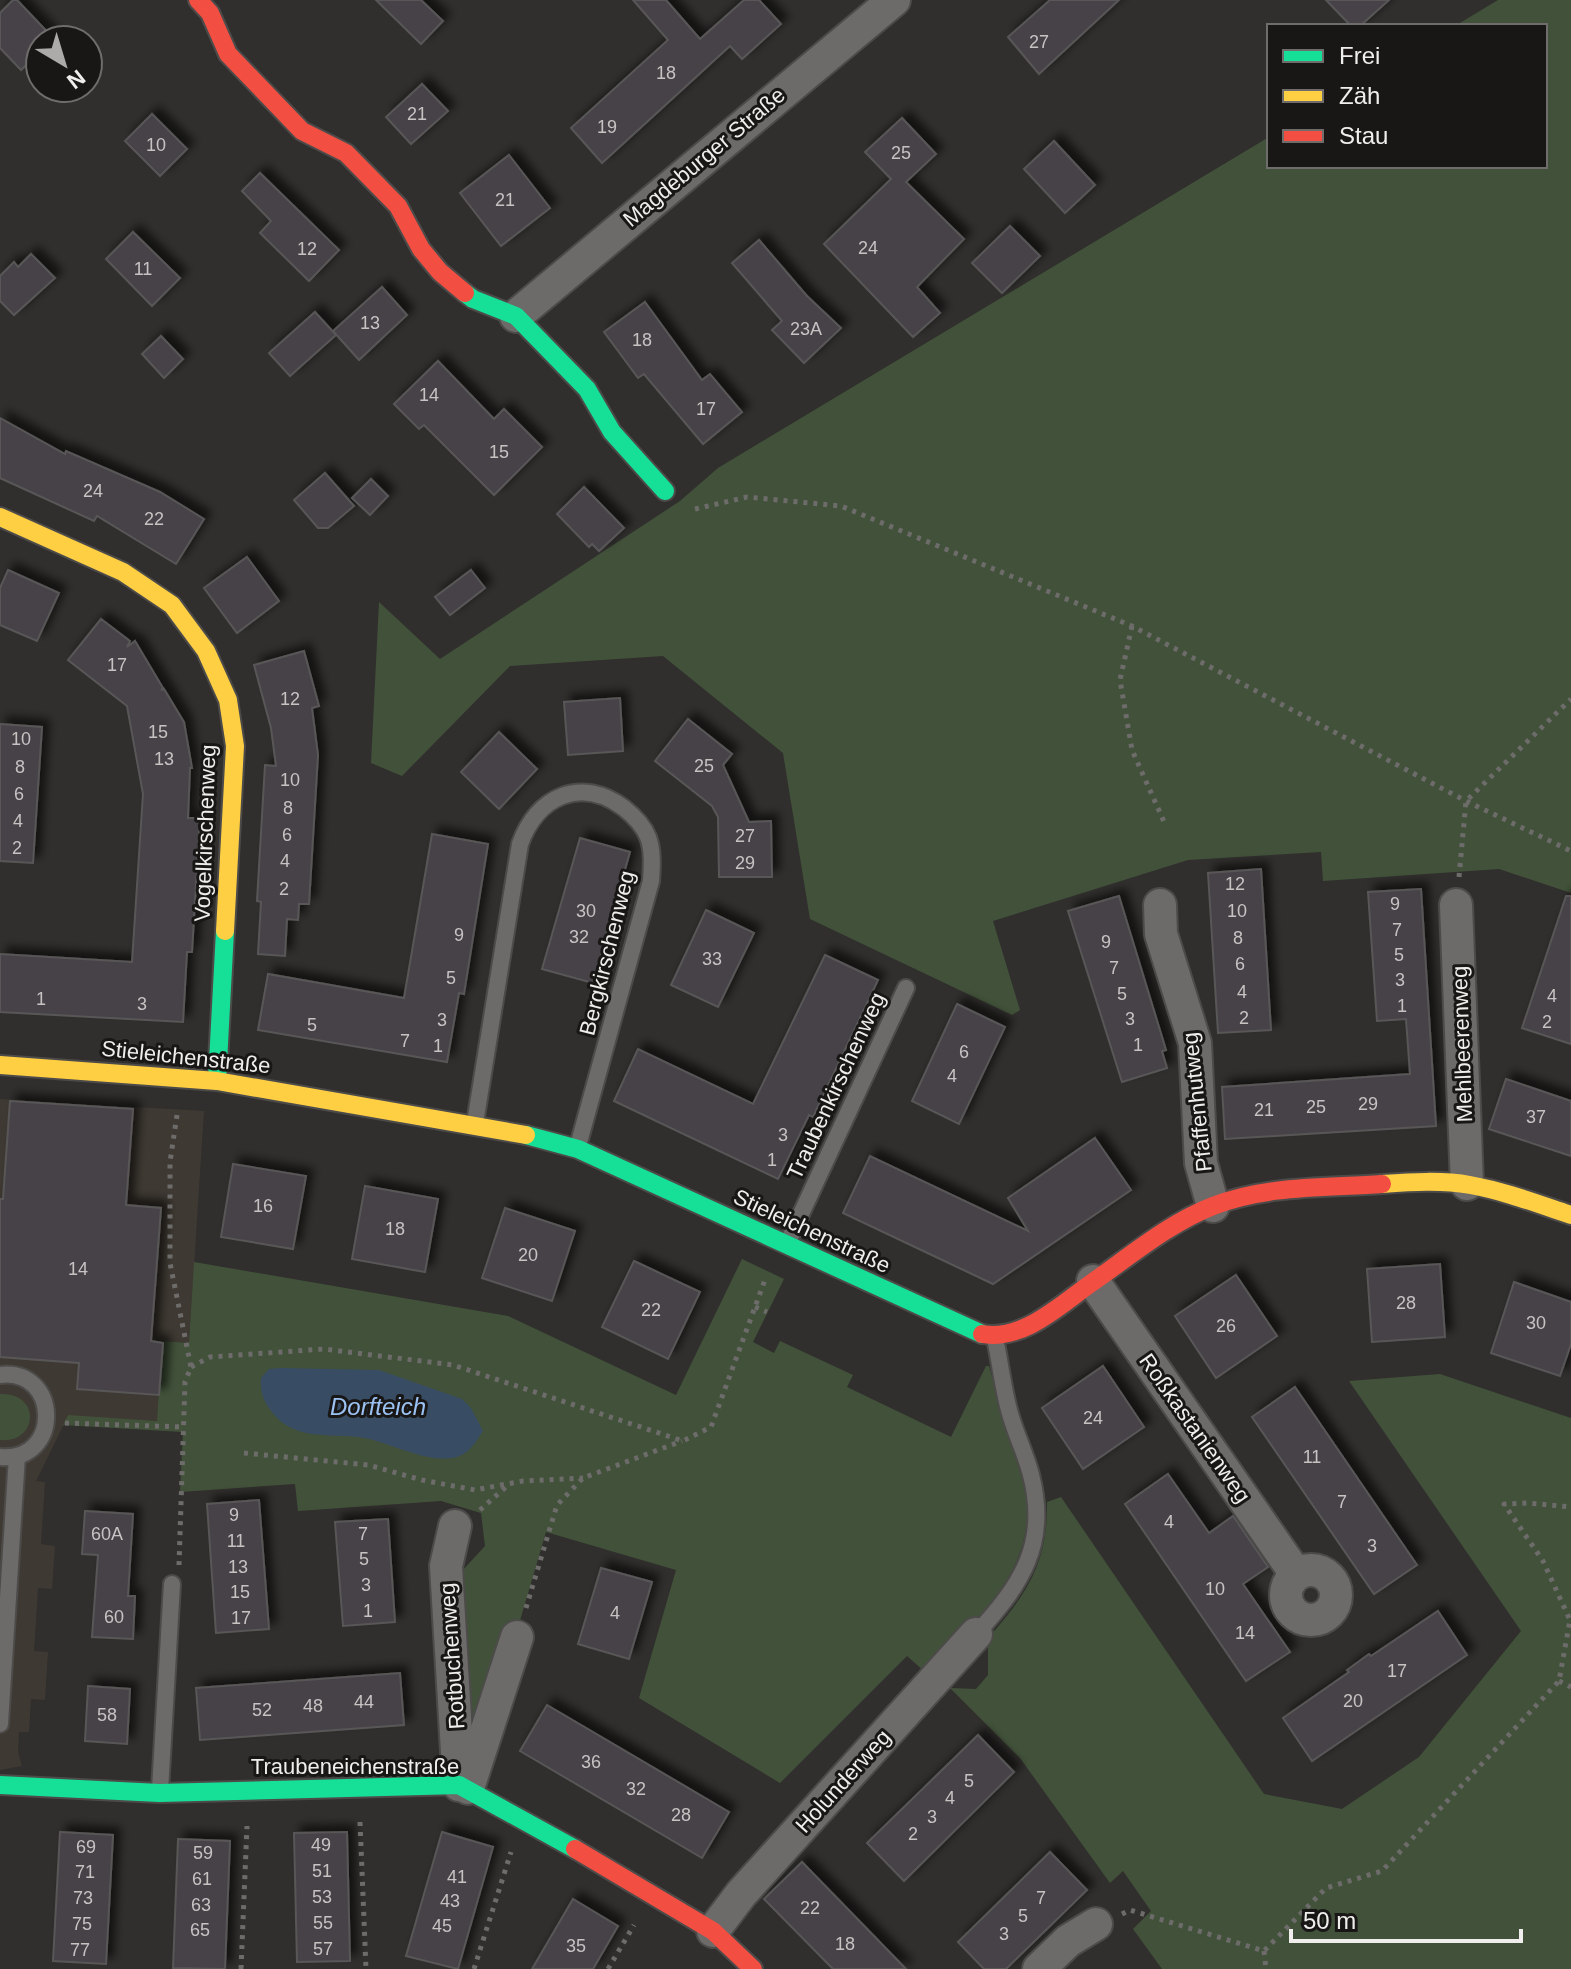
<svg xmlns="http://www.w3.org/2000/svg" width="1571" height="1969" viewBox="0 0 1571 1969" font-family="Helvetica,sans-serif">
<defs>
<filter id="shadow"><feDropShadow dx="7" dy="-7" stdDeviation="4" flood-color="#0009"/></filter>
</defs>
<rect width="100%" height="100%" fill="#302f2d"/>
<polygon fill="#3e3932" points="0,1099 204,1111 189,1343 162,1341 157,1421 68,1416 36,1481 45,1482 41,1544 55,1546 52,1589 38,1588 34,1651 48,1652 45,1700 31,1699 29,1732 19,1732 18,1752 22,1766 0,1770"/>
<g fill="#42523a">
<polygon points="1498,0 1571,0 1571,893 1499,869 1323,881 1321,852 1188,860 993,921 1020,1010 1012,1015 810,919 783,753 663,656 510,666 402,776 371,763 379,602 440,659 680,501 718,468 1269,137 1269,166 1545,166 1545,26 1455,26"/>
<path d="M742 1259 784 1279 753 1342 774 1353 780 1341 853 1375 847 1387 951 1437 986 1366H989C996 1390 1002 1414 1009 1438 1015 1457 1023 1477 1026 1497 1036 1573 972 1624 924 1671L907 1656 780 1783 639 1698 676 1570 546 1532 516 1634 503 1630 474 1725H472L461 1572 485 1546 481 1513 441 1501 298 1511 295 1484 180 1492 183 1432 63 1425 68 1415 157 1421 162 1341 189 1343 194 1262 508 1316 676 1395Z"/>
<path d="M1440 1374 1571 1418V1969H1162L1133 1929 1151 1911 1123 1871 1110 1883 1020 1758 950 1688 976 1689 988 1675V1638C1027 1594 1048 1563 1047 1502L1061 1497 1264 1794 1342 1809 1419 1757 1521 1631 1349 1381Z"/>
<path d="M0 1394C41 1392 39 1443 0 1440Z"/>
</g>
<path fill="#384c64" d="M281 1368 379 1370 462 1399 471 1408 483 1431C475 1443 468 1456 452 1458 426 1462 394 1445 369 1439 335 1431 296 1444 272 1412 263 1401 260 1391 261 1378L269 1369Z"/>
<g fill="#464247" stroke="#585757" stroke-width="2" filter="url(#shadow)">
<polygon points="13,0 17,0 54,39 40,40 40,52 21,70 0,48 0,13"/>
<polygon points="376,0 421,0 443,21 421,44"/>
<polygon points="633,0 666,0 700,39 744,0 759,0 781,24 742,59 730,46 602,163 571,128 668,40"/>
<polygon points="1050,0 1119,0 1039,74 1008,37"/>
<polygon points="1326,0 1389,0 1360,26 1351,26"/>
<polygon points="422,84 448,111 411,144 386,117"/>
<polygon points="152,114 187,149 160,176 125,141"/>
<polygon points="902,118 936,154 906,182 964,239 917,287 940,313 913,337 824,244 891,179 865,152"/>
<polygon points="1054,141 1095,185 1065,213 1024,169"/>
<polygon points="509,155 550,208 501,246 460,193"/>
<polygon points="260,173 339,250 309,281 260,233 271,221 242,191"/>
<polygon points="1010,226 1040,256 1002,293 972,263"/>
<polygon points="133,232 180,278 152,306 106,259"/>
<polygon points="759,240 807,296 841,328 804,363 772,330 782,321 732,263"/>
<polygon points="31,254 55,278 14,315 0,301 0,276 14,262 18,267"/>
<polygon points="382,287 407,315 359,360 333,331"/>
<polygon points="645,302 702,380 710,374 742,412 703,444 644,374 638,378 604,332"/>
<polygon points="315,312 336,335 290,376 269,353"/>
<polygon points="161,336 183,359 164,378 142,354"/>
<polygon points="438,361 494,419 504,409 542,447 494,495 424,425 419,429 394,404"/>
<polygon points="0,418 65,454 66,451 160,492 204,519 176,564 97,516 94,521 0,478"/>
<polygon points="325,473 354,506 328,528 318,528 294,500"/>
<polygon points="371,479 388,496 370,515 352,498"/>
<polygon points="584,487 624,528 599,551 592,544 589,547 557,514"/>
<polygon points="247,557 279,601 237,633 204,588"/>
<polygon points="8,570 59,593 37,641 0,625 0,588"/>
<polygon points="471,570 485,588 450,615 435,597"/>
<polygon points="101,619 130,641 127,647 135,641 163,688 161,690 164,689 184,722 192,768 190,768 188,818 200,818 192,952 187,952 183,1022 0,1012 0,954 132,962 143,794 127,706 68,660"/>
<polygon points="304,651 319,706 312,708 318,755 309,904 299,904 298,920 287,919 285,956 258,954 261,902 257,901 265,765 276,766 271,728 254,665"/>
<polygon points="620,698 623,751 568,755 564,702"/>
<polygon points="688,719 732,754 723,765 749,822 771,821 772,877 719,877 718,817 712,806 655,761"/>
<polygon points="0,724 42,727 33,863 0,861"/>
<polygon points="499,732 537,769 499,809 461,772"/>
<polygon points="432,834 488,844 464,994 459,993 447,1062 258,1030 268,974 404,998"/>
<polygon points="580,838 630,852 593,983 542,969"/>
<polygon points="1261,869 1271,1030 1218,1033 1208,873"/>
<polygon points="1421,889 1436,1126 1225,1139 1222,1087 1410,1074 1406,1019 1377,1021 1368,892"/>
<polygon points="1119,896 1166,1050 1162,1051 1167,1068 1122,1082 1068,911"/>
<polygon points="1566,896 1571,896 1571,1044 1522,1028"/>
<polygon points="706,910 754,933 718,1007 671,985"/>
<polygon points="825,955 878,980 813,1117 809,1115 778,1179 614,1101 638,1049 753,1104"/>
<polygon points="957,1004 1005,1027 959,1124 912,1101"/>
<polygon points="1506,1079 1571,1101 1571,1156 1489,1129"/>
<polygon points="10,1101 133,1109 126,1205 161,1208 151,1341 163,1343 159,1395 77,1389 79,1363 0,1357 0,1199 3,1199"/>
<polygon points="1095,1138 1131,1190 993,1284 843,1213 870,1156 1028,1231 1008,1198"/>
<polygon points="233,1164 306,1176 293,1249 221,1237"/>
<polygon points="365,1186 438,1199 425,1272 352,1259"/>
<polygon points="505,1208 575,1231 552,1301 482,1278"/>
<polygon points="634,1261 700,1292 668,1359 602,1327"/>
<polygon points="1440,1264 1445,1337 1372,1342 1367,1269"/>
<polygon points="1236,1275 1277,1336 1216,1378 1175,1316"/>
<polygon points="1514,1282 1571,1302 1571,1344 1560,1376 1491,1353"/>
<polygon points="1103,1366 1144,1427 1083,1469 1042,1408"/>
<polygon points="1295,1387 1417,1565 1374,1594 1252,1417"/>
<polygon points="1168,1474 1209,1533 1233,1516 1268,1567 1243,1584 1290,1652 1246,1681 1125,1504"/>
<polygon points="259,1500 269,1629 216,1633 207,1504"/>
<polygon points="85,1511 133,1514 128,1596 135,1596 133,1639 92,1637 98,1555 82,1554"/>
<polygon points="388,1519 395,1622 343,1626 335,1522"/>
<polygon points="601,1568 652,1582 629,1659 578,1644"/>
<polygon points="1438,1611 1467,1655 1312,1761 1283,1718 1349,1672 1347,1670 1369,1654 1371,1656"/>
<polygon points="400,1673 404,1725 200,1740 196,1688"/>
<polygon points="88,1686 130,1689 127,1744 85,1741"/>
<polygon points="547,1705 729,1812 702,1858 520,1751"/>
<polygon points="978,1735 1014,1772 904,1881 867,1843"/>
<polygon points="60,1832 113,1835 106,1964 53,1961"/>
<polygon points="347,1832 350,1961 297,1962 294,1833"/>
<polygon points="442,1832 493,1847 458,1969 406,1956"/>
<polygon points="178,1839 230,1841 225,1969 173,1968"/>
<polygon points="1050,1852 1087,1890 1006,1969 984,1969 958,1942"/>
<polygon points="802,1862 873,1935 906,1969 833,1969 764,1899"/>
<polygon points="573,1899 618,1926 593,1969 532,1969"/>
</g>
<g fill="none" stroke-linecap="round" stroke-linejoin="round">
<g stroke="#4c4b49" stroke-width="20">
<g id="lane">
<path d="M475 1123 520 844C537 796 581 776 624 808 634 816 643 825 648 837 653 850 652 866 651 881L578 1146"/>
<polyline points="787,1244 906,988"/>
<path d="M0 1375C61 1368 62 1463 0 1457"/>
<path d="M976 1634C1021 1585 1049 1544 1031 1475 1026 1455 1017 1437 1011 1417 1003 1392 1001 1365 995 1339"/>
<polyline points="0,1724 17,1456"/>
<polyline points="160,1790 172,1584"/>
</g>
</g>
<g stroke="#4c4b49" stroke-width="36">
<g id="street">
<polyline points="516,316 894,0"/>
<polyline points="1160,905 1161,934 1195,1043 1201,1163 1213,1206"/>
<polyline points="1456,905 1467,1184"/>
<polyline points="1093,1281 1296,1574"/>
<polyline points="455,1526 446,1566 459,1785"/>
<circle cx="1311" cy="1595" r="25"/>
<polyline points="468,1788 517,1637"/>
<polyline points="713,1931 741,1894 976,1634"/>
<polyline points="1039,1969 1068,1941 1096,1924"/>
</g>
</g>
<g stroke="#4c4b49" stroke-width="22">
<g id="fast">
<polyline points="465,293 473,299 516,316 587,389 612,432 665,491"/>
<polyline points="217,1081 225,931"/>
<polyline points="526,1135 578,1149 982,1334"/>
<polyline points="0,1785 159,1793 459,1785 575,1849"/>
</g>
</g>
<g stroke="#4c4b49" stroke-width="22">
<g id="slow">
<polyline points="0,517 123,572 172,605 206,651 228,700 235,746 225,931"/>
<polyline points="0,1065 217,1081 526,1135"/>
<path d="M1382 1184C1411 1182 1442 1180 1470 1185 1504 1191 1538 1204 1571 1215"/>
</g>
</g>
<g stroke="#4c4b49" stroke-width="22">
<g id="jam">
<polyline points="198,0 210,13 228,54 302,131 346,153 398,206 421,249 440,272 465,293"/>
<path d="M982 1334C1023 1341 1059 1306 1090 1284 1129 1257 1169 1223 1213 1206 1266 1185 1327 1188 1382 1184"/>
<polyline points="575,1849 713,1931 753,1969"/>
</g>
</g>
<g stroke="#6d6c6b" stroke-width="5" stroke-dasharray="4 6" stroke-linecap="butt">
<polyline points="695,509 747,497 841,506 1132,626 1466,801 1571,851"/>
<polyline points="1132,626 1120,680 1132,750 1165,824"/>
<polyline points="1459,877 1466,801 1571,699"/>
<polyline points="177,1115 170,1162 170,1263 191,1367 185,1382 179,1565"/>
<polyline points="755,1307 767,1312"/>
<polyline points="191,1367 210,1357 324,1349 453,1365 683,1441 711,1427 766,1277"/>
<polyline points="65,1423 184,1427"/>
<polyline points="244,1453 368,1465 422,1480 475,1490 523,1481 583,1478"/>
<polyline points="480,1510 508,1485"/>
<polyline points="526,1608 557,1505 583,1478 682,1441"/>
<polyline points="1559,1681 1571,1687"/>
<polyline points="360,1822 366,1969"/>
<polyline points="1122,1914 1130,1910 1264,1951 1326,1888 1382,1871 1559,1681 1570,1620 1543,1561 1504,1504 1528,1503 1571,1507"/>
<polyline points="1264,1951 1266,1969"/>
<polyline points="241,1969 247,1826"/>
<polyline points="474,1969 511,1852"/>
<polyline points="608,1969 634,1925"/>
</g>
<use href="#lane" stroke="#6c6b6a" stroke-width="16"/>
<use href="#street" stroke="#6c6b6a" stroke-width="32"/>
<use href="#fast" stroke="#16e098" stroke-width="18"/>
<use href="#slow" stroke="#ffcf43" stroke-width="18"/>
<use href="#jam" stroke="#f24e42" stroke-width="18"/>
</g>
<g text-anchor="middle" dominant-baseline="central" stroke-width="6" stroke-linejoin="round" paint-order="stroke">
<g font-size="18" fill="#c6c3c3">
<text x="1039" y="42">27</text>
<text x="666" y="73">18</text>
<text x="417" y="114">21</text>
<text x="607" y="127">19</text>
<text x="156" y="145">10</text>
<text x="901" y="153">25</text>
<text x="505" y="200">21</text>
<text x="868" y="248">24</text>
<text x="307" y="249">12</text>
<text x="143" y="269">11</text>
<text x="370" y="323">13</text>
<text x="806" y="329">23A</text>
<text x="642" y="340">18</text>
<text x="429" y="395">14</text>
<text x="706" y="409">17</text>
<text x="499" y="452">15</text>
<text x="93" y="491">24</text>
<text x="154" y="519">22</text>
<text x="117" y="665">17</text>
<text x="290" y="699">12</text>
<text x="158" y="732">15</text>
<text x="21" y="739">10</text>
<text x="164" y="759">13</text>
<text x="704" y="766">25</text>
<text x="20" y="767">8</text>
<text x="290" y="780">10</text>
<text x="19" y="794">6</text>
<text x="288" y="808">8</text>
<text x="18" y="821">4</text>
<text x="287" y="835">6</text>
<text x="745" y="836">27</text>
<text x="17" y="848">2</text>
<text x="285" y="861">4</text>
<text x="745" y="863">29</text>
<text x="1235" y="884">12</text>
<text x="284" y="889">2</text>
<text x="1395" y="904">9</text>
<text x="586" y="911">30</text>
<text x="1237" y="911">10</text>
<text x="1397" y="930">7</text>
<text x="459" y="935">9</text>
<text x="579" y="937">32</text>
<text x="1238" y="938">8</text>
<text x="1106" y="942">9</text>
<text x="1399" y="955">5</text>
<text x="712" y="959">33</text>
<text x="1240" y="964">6</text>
<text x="1114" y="968">7</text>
<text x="451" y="978">5</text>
<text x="1400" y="980">3</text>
<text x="1242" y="992">4</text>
<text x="1122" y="994">5</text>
<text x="1552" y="996">4</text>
<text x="41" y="999">1</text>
<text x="142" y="1004">3</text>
<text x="1402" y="1006">1</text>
<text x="1244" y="1018">2</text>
<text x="1130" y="1019">3</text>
<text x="442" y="1020">3</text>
<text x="1547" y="1022">2</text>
<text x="312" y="1025">5</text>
<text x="405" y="1041">7</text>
<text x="1138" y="1045">1</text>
<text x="438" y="1046">1</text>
<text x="964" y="1052">6</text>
<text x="952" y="1076">4</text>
<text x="1368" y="1104">29</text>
<text x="1316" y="1107">25</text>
<text x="1264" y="1110">21</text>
<text x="1536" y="1117">37</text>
<text x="783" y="1135">3</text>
<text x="772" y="1160">1</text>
<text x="263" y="1206">16</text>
<text x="395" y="1229">18</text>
<text x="528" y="1255">20</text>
<text x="78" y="1269">14</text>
<text x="1406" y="1303">28</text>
<text x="651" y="1310">22</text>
<text x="1536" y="1323">30</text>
<text x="1226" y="1326">26</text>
<text x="1093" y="1418">24</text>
<text x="1312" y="1457">11</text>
<text x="1342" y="1502">7</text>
<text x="234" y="1515">9</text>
<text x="1169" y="1522">4</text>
<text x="107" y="1534">60A</text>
<text x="363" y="1534">7</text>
<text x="236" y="1541">11</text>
<text x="1372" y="1546">3</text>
<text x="364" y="1559">5</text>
<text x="238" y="1567">13</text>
<text x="366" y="1585">3</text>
<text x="1215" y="1589">10</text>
<text x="240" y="1592">15</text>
<text x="368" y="1611">1</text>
<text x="615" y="1613">4</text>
<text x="114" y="1617">60</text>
<text x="241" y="1618">17</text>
<text x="1245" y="1633">14</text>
<text x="1397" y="1671">17</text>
<text x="1353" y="1701">20</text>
<text x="364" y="1702">44</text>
<text x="313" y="1706">48</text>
<text x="262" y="1710">52</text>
<text x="107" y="1715">58</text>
<text x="591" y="1762">36</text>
<text x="969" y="1781">5</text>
<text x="636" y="1789">32</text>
<text x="950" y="1798">4</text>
<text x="681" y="1815">28</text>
<text x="932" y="1817">3</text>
<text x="913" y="1834">2</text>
<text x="321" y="1845">49</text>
<text x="86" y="1847">69</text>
<text x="203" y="1853">59</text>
<text x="322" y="1871">51</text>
<text x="85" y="1872">71</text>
<text x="457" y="1877">41</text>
<text x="202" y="1879">61</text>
<text x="322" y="1897">53</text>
<text x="83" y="1898">73</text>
<text x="1041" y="1898">7</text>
<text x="450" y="1901">43</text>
<text x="201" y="1905">63</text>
<text x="810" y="1908">22</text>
<text x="1023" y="1916">5</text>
<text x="323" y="1923">55</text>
<text x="82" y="1924">75</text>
<text x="442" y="1926">45</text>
<text x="200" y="1930">65</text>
<text x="1004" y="1934">3</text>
<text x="845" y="1944">18</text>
<text x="576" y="1946">35</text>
<text x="323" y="1949">57</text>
<text x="80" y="1950">77</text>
</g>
<g font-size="22" fill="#f0eeec" stroke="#181716">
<text transform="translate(704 157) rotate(-40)">Magdeburger Straße</text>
<text transform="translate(205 833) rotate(-88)">Vogelkirschenweg</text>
<text transform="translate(607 953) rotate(-76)">Bergkirschenweg</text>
<text transform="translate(1462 1044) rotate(-92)">Mehlbeerenweg</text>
<text transform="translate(186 1057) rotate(6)">Stieleichenstraße</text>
<text transform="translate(836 1086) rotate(-65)">Traubenkirschenweg</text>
<text transform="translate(1197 1102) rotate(-96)">Pfaffenhutweg</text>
<text transform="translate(812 1231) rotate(25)">Stieleichenstraße</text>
<text transform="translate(1195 1428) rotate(55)">Roßkastanienweg</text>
<text transform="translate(452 1656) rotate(-94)">Rotbuchenweg</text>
<text x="355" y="1766">Traubeneichenstraße</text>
<text transform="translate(843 1781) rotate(-48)">Holunderweg</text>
</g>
<g font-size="24" font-style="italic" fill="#9bc2f3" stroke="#181716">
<text x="378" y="1406">Dorfteich</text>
</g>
</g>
<rect x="1267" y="24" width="280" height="144" fill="#181716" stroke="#6e6d6c" stroke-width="2"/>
<rect x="1283" y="50" width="40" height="12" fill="#16e098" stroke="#6e6d6c" stroke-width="2"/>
<text x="1339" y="64" font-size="24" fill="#f0eeec">Frei</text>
<rect x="1283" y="90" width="40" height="12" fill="#ffcf43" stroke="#6e6d6c" stroke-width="2"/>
<text x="1339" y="104" font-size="24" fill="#f0eeec">Zäh</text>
<rect x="1283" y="130" width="40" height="12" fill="#f24e42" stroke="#6e6d6c" stroke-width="2"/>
<text x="1339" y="144" font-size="24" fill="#f0eeec">Stau</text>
<g transform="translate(64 64) rotate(142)"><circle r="38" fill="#181716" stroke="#6e6d6c" stroke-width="2"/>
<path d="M0-6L14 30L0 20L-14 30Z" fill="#adaba9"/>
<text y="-12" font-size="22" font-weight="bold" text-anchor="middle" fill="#f0eeec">N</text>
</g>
<path d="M1291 1929v12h230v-12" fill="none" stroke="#f0eeec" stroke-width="4"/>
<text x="1303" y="1929" font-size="24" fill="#f0eeec" stroke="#181716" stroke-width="6" paint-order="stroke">50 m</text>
</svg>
